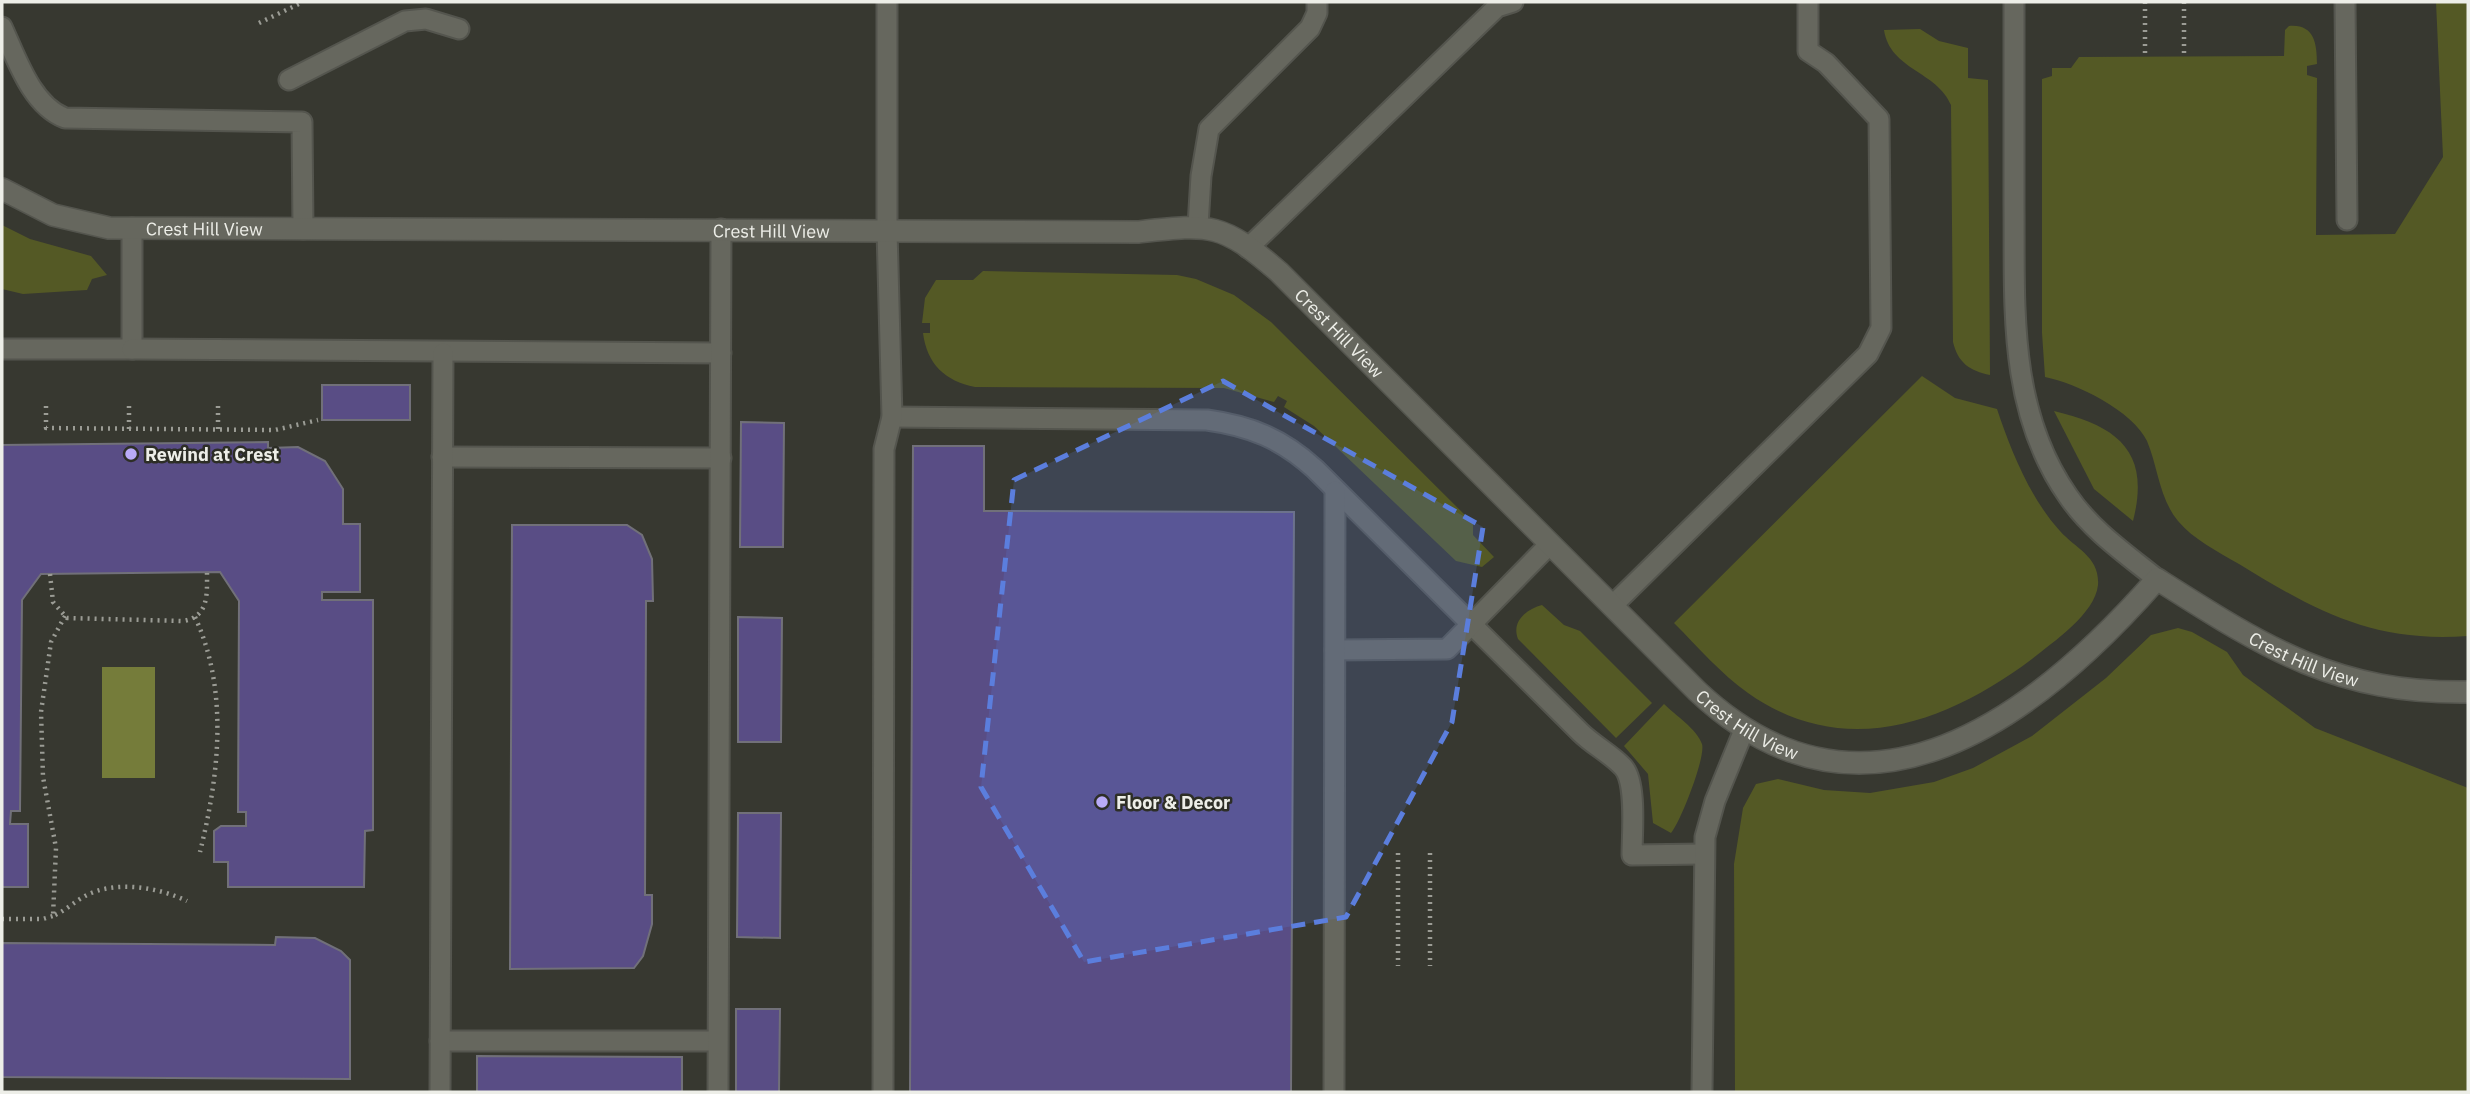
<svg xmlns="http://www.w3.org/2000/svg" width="2470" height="1094" viewBox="0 0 2470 1094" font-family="'IBM Plex Sans',sans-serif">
<rect width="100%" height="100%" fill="#373830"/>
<g fill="#545925">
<path d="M2436 2H2468V636C2374 643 2317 612 2239 564 2218 552 2193 539 2178 521 2159 498 2158 467 2147 441 2133 411 2076 383 2045 377L2042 333V79L2052 76V68H2071L2079 57 2284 56 2285 30 2289 26C2314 24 2317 43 2317 64L2307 66V75L2317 78 2316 235 2395 234 2443 157Z"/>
<path d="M1920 29 1939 41 1968 48V78L1988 80 1990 375C1970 371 1958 363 1953 342L1951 105C1937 71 1890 70 1884 30Z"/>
<polygon points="2,225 30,239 91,256 107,275 92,279 87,290 23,294 2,289"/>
<path d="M983 271 1177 275 1196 279 1234 295 1271 322 1473 523V535L1494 557 1482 567 1456 561 1314 426 1284 407 1287 401 1278 396 1274 402 1224 388 975 387C945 381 927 364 923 333H930V323H922L925 298 936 280H973Z"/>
<path d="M1922 376 1955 398 1997 409C2011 451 2030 498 2060 531 2076 549 2100 557 2098 585 2095 614 2053 642 2032 659 1947 723 1844 761 1748 693 1721 674 1698 647 1674 623Z"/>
<path d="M2054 411C2117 426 2151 451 2133 521L2094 489Z"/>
<path d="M1542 605 1564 625 1580 631 1652 703 1616 738 1518 639C1511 621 1527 609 1542 605Z"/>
<polygon points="2178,628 2192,632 2227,652 2243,675 2315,728 2468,788 2468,1092 1735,1092 1734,864 1743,808 1756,784 1778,779 1824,790 1870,793 1934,782 1973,768 2032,736 2106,678 2151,635"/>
<path d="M1664 704C1675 715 1697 729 1702 744 1706 757 1680 823 1671 833L1653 823 1648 774 1624 746Z"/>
</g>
<rect fill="#757c3a" x="102" y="667" width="53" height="111"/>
<g fill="#594d85" stroke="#717079" stroke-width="2">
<rect x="322" y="385" width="88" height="35"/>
<polygon points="741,422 784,423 783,547 740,547"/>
<polygon points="268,442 268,448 298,447 325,461 343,489 343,524 360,524 360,592 322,592 322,600 373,600 373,830 365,831 364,887 228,887 228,862 214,862 214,831 221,826 246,826 246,812 238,812 239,601 220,572 41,574 22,600 20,811 11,811 10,824 28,824 28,887 2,887 2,445"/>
<polygon points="913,446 984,446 984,511 1294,512 1291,1092 910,1092"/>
<polygon points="512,525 627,525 642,535 652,559 653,601 646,601 645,895 652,895 652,924 643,956 634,968 510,969"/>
<polygon points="738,617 782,618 781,742 738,742"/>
<polygon points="738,813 781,813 780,938 737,937"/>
<polygon points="276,937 315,938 341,951 350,960 350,1079 2,1077 2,943 275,945"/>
<polygon points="736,1009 780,1009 779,1092 736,1092"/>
<polygon points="477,1056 682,1057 682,1092 477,1092"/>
</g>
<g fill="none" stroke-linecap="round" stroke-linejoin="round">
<g stroke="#54554e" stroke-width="23">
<g id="service">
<path d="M2014 2C2014 69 2014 136 2014 204 2015 305 2007 409 2068 496 2091 530 2126 554 2157 579"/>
<polyline points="2345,2 2347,220"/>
<path d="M2 27C16 57 31 105 65 118L302 122 303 229"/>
<polyline points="289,80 405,21 426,19 459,29"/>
<polyline points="1198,226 1201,176 1209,129 1310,28 1317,13 1317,2"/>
<polyline points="1248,248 1497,7 1513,2"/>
<polyline points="2,349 132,349 132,228"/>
<polyline points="132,349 721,353"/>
<path d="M892 417 1207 420C1251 426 1282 439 1315 469L1580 732C1593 745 1611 754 1623 767 1637 782 1632 834 1632 855L1703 854"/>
<polyline points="442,457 721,458"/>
<polyline points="1612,606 1868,354 1881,328 1879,119 1826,63 1808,51 1808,2"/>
<polyline points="1335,650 1447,649 1550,544"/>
<polyline points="440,1041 717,1041"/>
<polyline points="440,1092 443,353"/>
<polyline points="718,1092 721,229"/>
<polyline points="883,1092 884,449 892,417 887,230 887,2"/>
<polyline points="1334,1092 1335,491"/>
<polyline points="1702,1092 1705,837 1715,801 1744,730"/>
</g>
</g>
<g stroke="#54554e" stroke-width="24">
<g id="minor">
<path id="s1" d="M2 189 53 215 109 228 1138 232C1211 224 1221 222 1279 272L1697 691C1865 849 2036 717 2157 579 2264 647 2336 694 2468 692"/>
</g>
</g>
<g stroke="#9b9c95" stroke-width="4.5" stroke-dasharray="2 5" stroke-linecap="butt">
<polyline points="2145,2 2145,53"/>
<polyline points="2184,2 2184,53"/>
<polyline points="259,23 303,2"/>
<polyline points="46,406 46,428 275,430 318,420"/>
<polyline points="129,406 129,429"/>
<polyline points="218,406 218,429"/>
<path d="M50 574 53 602 67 618 183 621C209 617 207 594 207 573"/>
<path d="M65 616 51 642 41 712 43 777 56 848 53 916C65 911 74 902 85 896 114 880 158 887 187 901"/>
<path d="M195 617C229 691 219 775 200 852"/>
<polyline points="1398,853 1398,966"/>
<polyline points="1430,853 1430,966"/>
<polyline points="2,919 43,919 53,916"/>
</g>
<use href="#service" stroke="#66675e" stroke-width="19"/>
<use href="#minor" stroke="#66675e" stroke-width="21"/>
</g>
<path fill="#5b7edd" fill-opacity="0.2" stroke="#5b7edd" stroke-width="5" stroke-dasharray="14 9" stroke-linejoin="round" d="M1223 381 1483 527 1452 722 1346 917 1084 962 981 787 1014 480Z"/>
<g fill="#b9abf7" stroke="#2d2e26" stroke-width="2.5">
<circle cx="131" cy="454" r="7"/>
<circle cx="1102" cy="802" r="7"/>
</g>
<g text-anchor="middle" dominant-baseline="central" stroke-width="5" stroke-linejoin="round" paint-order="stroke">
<g font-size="18" fill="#edeee8" stroke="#2d2e26">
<text stroke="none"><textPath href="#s1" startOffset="210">Crest Hill View</textPath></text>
<text stroke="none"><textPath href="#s1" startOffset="777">Crest Hill View</textPath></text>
<text stroke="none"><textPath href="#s1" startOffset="1384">Crest Hill View</textPath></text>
<text stroke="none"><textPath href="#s1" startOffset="2600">Crest Hill View</textPath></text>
<text stroke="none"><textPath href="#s1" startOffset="1951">Crest Hill View</textPath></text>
</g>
<g font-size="18" font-weight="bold" fill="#edeee8" stroke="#2d2e26" text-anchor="start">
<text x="145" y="454">Rewind at Crest</text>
<text x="1116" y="802">Floor &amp; Decor</text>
</g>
</g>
<rect width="2470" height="1094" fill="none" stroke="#edeee8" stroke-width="7"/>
</svg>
